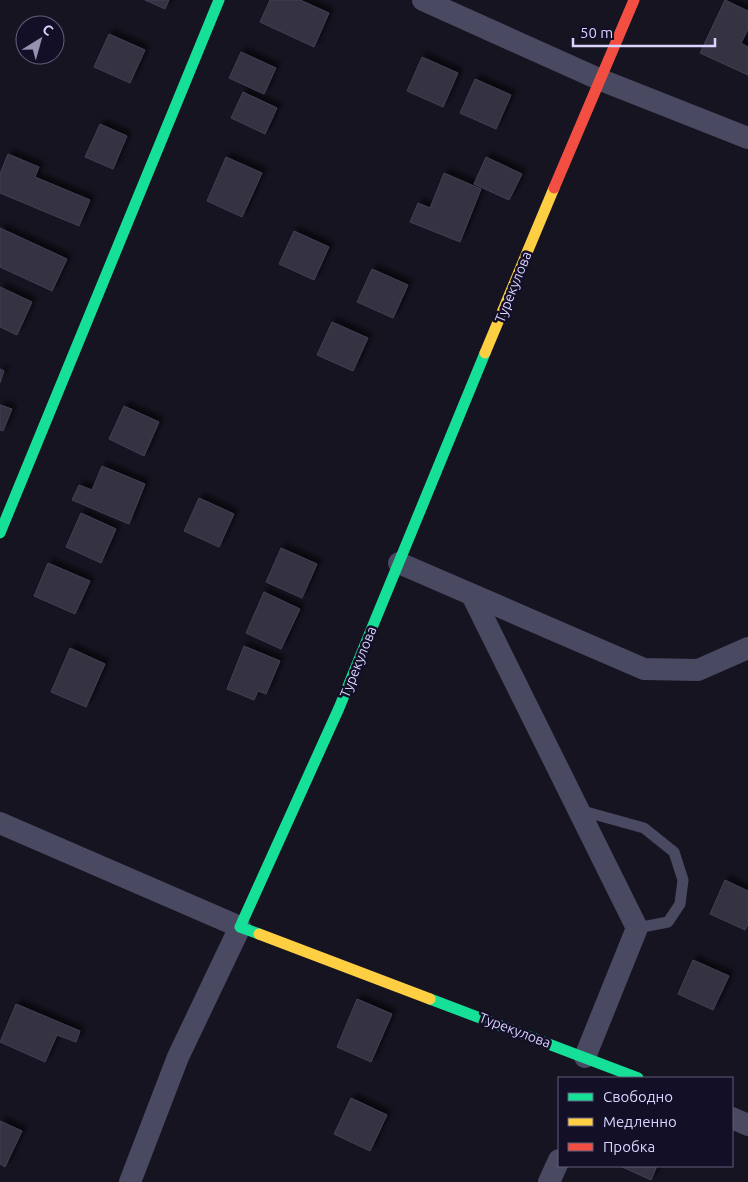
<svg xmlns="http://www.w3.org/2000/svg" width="748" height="1182" viewBox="0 0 748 1182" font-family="Ubuntu,sans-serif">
<defs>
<filter id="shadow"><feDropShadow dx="4.5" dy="-4.5" stdDeviation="2.5" flood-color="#0009"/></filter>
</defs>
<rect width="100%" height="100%" fill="#161421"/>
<g fill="#343243" stroke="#433f54" filter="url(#shadow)">
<polygon points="145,0 169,0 165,9"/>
<polygon points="270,0 300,0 329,13 314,47 260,22"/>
<polygon points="725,0 748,11 748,29 741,43 748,47 748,75 700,53"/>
<polygon points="109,34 145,50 130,83 94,67"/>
<polygon points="241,52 276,68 264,94 229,78"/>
<polygon points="422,57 458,73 443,107 407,91"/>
<polygon points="475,79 511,95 496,129 460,113"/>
<polygon points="243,92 277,108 265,134 231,118"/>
<polygon points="100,124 127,136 113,169 85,157"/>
<polygon points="8,154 39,167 35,177 90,200 79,226 0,193 0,174"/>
<polygon points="226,157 262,173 242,217 207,201"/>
<polygon points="486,157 522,174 509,200 474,184"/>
<polygon points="444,173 481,189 460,242 410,222 418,203 430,208"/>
<polygon points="0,228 67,259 52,291 0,267"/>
<polygon points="294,231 329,247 314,280 279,264"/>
<polygon points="372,269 408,285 393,318 357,302"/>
<polygon points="0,287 32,302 17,335 0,327"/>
<polygon points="332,322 368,338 353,371 317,355"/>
<polygon points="0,369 4,371 0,383"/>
<polygon points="0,405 12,409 3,431 0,430"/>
<polygon points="124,406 159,422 144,456 109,439"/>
<polygon points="102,466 145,484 129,524 72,500 79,485 92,490"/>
<polygon points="199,498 234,514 219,547 184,531"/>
<polygon points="81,513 116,529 101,563 66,547"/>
<polygon points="281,548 317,564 302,598 266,582"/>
<polygon points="48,563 90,581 75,614 34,596"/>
<polygon points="264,592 300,609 281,649 246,633"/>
<polygon points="244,646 280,661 266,694 258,691 254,700 227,689"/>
<polygon points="70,648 105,664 86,707 51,692"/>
<polygon points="725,880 748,891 748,924 745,930 710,914"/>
<polygon points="693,960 729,976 713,1010 678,994"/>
<polygon points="357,999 392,1014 371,1062 337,1047"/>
<polygon points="16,1004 80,1031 76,1042 57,1035 45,1062 0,1042"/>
<polygon points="351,1098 387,1115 370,1151 334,1134"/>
<polygon points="0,1121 22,1131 5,1167 0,1164"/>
<polygon points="620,1166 657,1166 651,1180"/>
</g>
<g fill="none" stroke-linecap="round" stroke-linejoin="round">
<polyline stroke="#4a4962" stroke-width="11" points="579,810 644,828 674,852 683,880 680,904 668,922 637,928"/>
<g stroke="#4a4962" stroke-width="22">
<polyline points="423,0 601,80 748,138"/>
<polyline points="399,563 644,669 698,670 748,648"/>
<polyline points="472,595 637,928 585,1057"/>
<polyline points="0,823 240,927 178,1057 130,1182"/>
<polyline points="732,1118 748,1125"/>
<polyline points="549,1182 559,1160"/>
</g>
<g stroke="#16e098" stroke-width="11">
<polyline points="0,533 219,0"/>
<polyline points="259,934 240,927 339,708 485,353"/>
<polyline points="430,999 638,1078"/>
</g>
<g stroke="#ffcf43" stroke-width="11">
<polyline points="485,353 554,188"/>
<polyline points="259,934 430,999"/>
</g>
<polyline stroke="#f24e42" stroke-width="11" points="554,188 634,0"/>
</g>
<g text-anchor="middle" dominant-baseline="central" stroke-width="5" stroke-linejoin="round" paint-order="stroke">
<g font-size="14" fill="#d9d4ff" stroke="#130f26">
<text transform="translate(513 287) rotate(-68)">Турекулова</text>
<text transform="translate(358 662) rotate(-68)">Турекулова</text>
<text transform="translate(515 1030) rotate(21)">Турекулова</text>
</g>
</g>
<rect x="558" y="1077" width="175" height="90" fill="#130f26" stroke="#625e7d"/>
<rect x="568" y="1093" width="25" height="8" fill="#16e098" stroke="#625e7d"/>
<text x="603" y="1102" font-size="15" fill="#d9d4ff">Свободно</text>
<rect x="568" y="1118" width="25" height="8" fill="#ffcf43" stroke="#625e7d"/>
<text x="603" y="1127" font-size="15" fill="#d9d4ff">Медленно</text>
<rect x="568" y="1143" width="25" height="8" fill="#f24e42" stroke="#625e7d"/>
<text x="603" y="1152" font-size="15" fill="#d9d4ff">Пробка</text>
<g transform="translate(40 40) rotate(37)"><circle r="24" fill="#130f26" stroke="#625e7d"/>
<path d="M0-4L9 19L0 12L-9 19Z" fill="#9591b1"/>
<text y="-8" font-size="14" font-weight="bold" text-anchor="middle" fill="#d9d4ff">С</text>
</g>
<path d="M573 38v8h142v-8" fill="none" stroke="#d9d4ff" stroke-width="2.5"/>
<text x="580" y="38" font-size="15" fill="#d9d4ff" stroke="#130f26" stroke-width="4" paint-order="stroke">50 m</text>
</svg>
